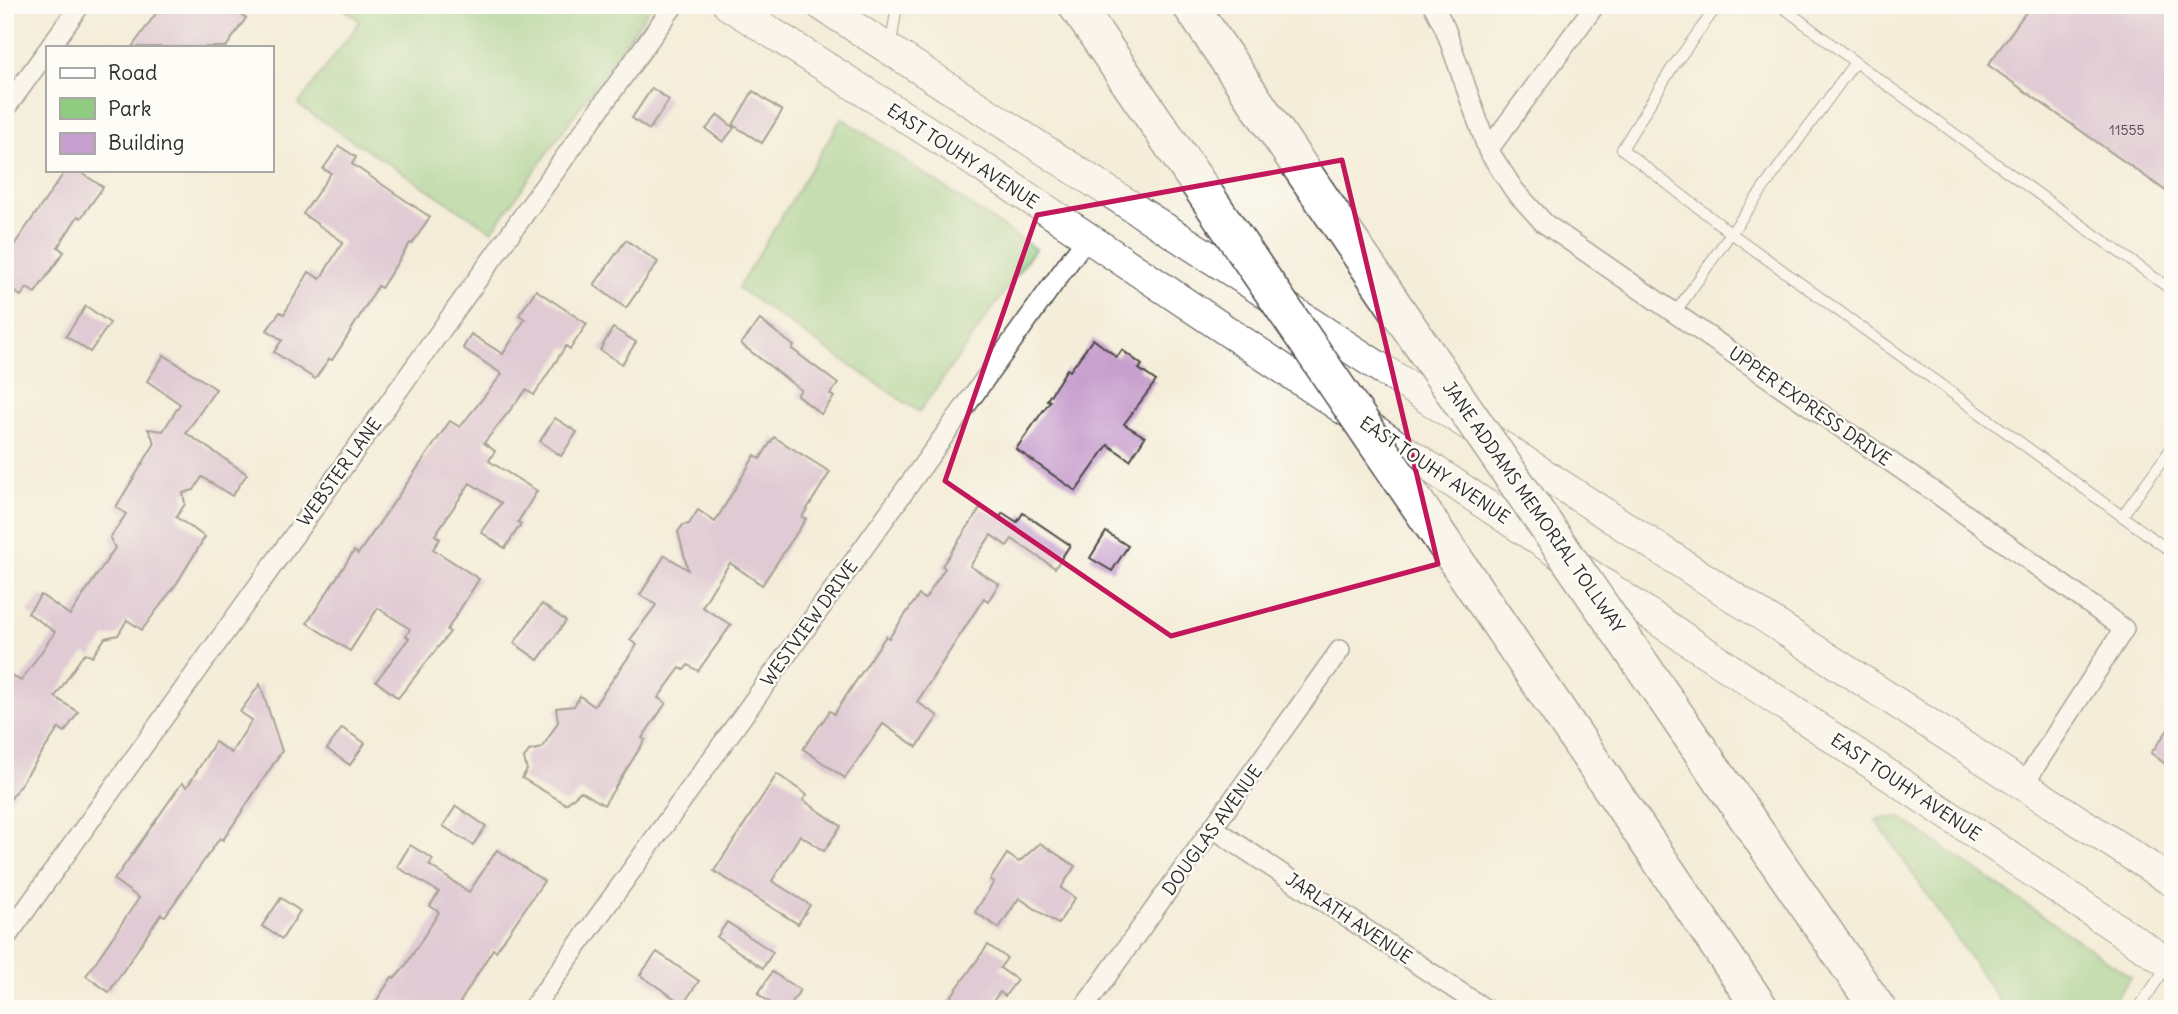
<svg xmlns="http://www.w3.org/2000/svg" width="2178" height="1014" viewBox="0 0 2178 1014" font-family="Delius,sans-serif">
<rect width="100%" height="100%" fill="#fdfcf7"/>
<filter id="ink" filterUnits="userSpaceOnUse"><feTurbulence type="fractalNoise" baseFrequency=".0143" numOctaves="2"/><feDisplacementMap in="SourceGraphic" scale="14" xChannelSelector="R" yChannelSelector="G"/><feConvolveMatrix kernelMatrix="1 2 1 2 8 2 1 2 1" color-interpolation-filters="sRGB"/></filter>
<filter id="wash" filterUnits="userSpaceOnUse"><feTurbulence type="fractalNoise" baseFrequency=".00686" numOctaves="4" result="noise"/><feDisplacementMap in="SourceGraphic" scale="28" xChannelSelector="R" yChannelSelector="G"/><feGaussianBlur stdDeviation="1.57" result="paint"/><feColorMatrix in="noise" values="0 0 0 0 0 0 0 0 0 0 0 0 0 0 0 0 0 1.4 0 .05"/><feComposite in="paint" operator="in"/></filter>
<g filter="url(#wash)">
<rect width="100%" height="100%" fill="#f4edd9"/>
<g fill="#8fcb80" stroke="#5d7b56" stroke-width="2">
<polygon points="339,5 652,5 492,231 298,105 360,21"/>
<polygon points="842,118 1035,249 919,412 738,288"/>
<polygon points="1899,817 2131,977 2108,1009 2005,1009 1876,820"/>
</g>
<g id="blocks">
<g fill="#c79fce">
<polygon points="162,5 248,5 241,15 246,18 226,47 132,47"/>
<polygon points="2031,5 2173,5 2173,196 1988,65"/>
<polygon points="652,88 669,100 649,130 632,118"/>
<polygon points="753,91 782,111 762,143 733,125"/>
<polygon points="718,115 734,128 723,142 706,129"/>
<polygon points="339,146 356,157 352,164 430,217 412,244 410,243 381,288 378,286 342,345 332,360 329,359 315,379 274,352 282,340 267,330 280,312 284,314 309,272 320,279 343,242 303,214 331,173 323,169"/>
<polygon points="66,170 77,170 103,187 81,218 78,216 58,247 64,252 35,293 27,288 21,296 5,285 5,258"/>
<polygon points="626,240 658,262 626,308 594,285"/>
<polygon points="536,290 587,324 570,349 566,346 534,395 526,390 484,443 495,451 489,461 537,491 518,522 521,524 505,548 481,532 501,503 470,483 435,535 440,539 433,549 479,579 447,630 450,632 398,698 376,681 409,638 406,636 410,629 378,608 350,651 307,623 354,551 358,554 450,421 460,427 502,374 463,348 471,334 503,354 525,319 519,315"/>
<polygon points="86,306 110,323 90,352 66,336"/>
<polygon points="760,320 794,346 792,349 838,384 830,394 834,397 821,414 797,395 801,390 741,344"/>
<polygon points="613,328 636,342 622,364 600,350"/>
<polygon points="1093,339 1117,357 1122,350 1142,365 1139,369 1156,381 1124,424 1145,437 1130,460 1108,445 1076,491 1016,449 1050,401 1047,400 1067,369 1070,371"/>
<polygon points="164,355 216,389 186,433 247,474 232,496 202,477 194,490 183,493 185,504 176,517 205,537 177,583 142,630 127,620 118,635 105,638 92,657 86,653 83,655 55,697 78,712 65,732 59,728 5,807 5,671 21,681 55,632 28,613 41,595 70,615 115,548 110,538 126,514 116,507 155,443 148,429 163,431 180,404 147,381"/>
<polygon points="555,418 577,432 561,456 540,441"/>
<polygon points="774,437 830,472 802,517 806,519 762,585 730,563 714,587 702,607 731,625 698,671 688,665 684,670 680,668 658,698 666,703 642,738 645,740 604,805 581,791 566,804 522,778 527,770 524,758 529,751 542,748 558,722 556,708 574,706 580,696 594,706 637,645 630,640 656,605 640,595 665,555 688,570 678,532 683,525 689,524 698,510 715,522 755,455 760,459"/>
<polygon points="981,507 999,518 1003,513 1017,522 1023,513 1070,545 1055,568 1012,539 1007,546 991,535 970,566 999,584 988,601 984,598 917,702 938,716 917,747 883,724 845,778 803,749 830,711 834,714 886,636 889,638 919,595 925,599 945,568 942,566"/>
<polygon points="1106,532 1128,546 1112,571 1090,558"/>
<polygon points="542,604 566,621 538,660 514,643"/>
<polygon points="260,684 282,751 223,840 220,838 165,916 161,914 109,992 86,976 139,898 114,880 182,783 187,787 215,742 231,753 252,720 240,712"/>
<polygon points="2173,723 2173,770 2151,753"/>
<polygon points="342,728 365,743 350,765 327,749"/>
<polygon points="777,774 807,795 803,800 841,826 824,851 800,835 772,881 810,905 798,924 714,871"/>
<polygon points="456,806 486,826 473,845 443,826"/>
<polygon points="1040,843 1075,866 1061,888 1075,898 1058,924 1019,898 999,928 975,912 994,882 990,880 1007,854 1019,862"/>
<polygon points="410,845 433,859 429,865 469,892 497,850 544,881 496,951 493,949 456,1009 371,1009 392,977 395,978 404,968 439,912 430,906 439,892 397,867"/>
<polygon points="281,898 300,911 282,939 262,926"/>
<polygon points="727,922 773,952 763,968 717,937"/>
<polygon points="988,945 1007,958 1000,968 1017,980 1005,996 1000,992 987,1009 957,1009 947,1002"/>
<polygon points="657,952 699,981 683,1004 640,975"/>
<polygon points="772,972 800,990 788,1009 779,1009 758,994"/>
</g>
</g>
</g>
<g filter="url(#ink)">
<use href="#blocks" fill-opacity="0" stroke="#494845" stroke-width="2"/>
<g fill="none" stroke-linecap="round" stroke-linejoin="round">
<g stroke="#494845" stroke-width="12">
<g id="service">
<polyline points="1780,5 1855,62 1731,233 2173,553"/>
<polyline points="891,44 897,5"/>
<polyline points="1855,62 2173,291"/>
<polyline points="1675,313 1731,233 1622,149 1672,68 1718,5"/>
<polyline points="2122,516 2173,446"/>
<polyline points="2138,1009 2167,966"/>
</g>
</g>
<g stroke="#494845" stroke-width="22">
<g id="minor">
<polyline points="1433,5 1445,28 1488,150 1514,190 1544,223 1943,498 2124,629 2023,785"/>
<polyline points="50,47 80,5"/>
<polyline points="5,109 47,51"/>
<polyline points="1488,150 1595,5"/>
<polyline points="1213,828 1485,1009"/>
<polyline points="5,939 674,5"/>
<polyline points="532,1009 1087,237"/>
<polyline points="1083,1009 1340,650"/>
</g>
</g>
<g stroke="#494845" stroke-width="32">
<g id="primary">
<polyline points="728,5 949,145 1087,237 2173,966"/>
<polyline points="821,5 2173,882"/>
</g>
</g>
<g stroke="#494845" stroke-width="38">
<g id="motorway">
<polyline points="1076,5 1223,220"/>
<polyline points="1190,5 1428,355"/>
<polyline points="1427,518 1761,1009"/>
<polyline points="1635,655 1878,1009"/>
</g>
</g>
<use href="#service" stroke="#fff" stroke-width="10"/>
<use href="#minor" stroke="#fff" stroke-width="19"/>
<use href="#primary" stroke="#fff" stroke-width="30"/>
<use href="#motorway" stroke="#fff" stroke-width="35"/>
<g stroke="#494845" stroke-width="38" stroke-linecap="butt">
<g id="motorway-bridge">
<polyline points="1223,220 1427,518"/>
<polyline points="1428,355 1635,655"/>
</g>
</g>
<use href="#motorway-bridge" stroke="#fff" stroke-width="35"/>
</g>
</g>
<path d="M0 0H2178V1014H0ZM1342 160 1438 564 1171 636 945 481 1037 215Z" fill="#f4edd9" fill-opacity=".55" fill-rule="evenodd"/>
<path fill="none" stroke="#c2185b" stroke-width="5" stroke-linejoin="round" d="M1342 160 1438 564 1171 636 945 481 1037 215Z"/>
<g text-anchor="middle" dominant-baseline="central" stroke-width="5" stroke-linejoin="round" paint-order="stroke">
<g font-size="14" fill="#524854">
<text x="2127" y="130">11555</text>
</g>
<g font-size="18" fill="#2b2b2b" stroke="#fdfcf7">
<text transform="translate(963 156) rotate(33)">EAST TOUHY AVENUE</text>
<text transform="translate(1810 406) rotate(35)">UPPER EXPRESS DRIVE</text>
<text transform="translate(1435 470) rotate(34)">EAST TOUHY AVENUE</text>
<text transform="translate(339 472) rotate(-54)">WEBSTER LANE</text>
<text transform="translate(1534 507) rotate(55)">JANE ADDAMS MEMORIAL TOLLWAY</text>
<text transform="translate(809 623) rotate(-54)">WESTVIEW DRIVE</text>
<text transform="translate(1906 787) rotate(34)">EAST TOUHY AVENUE</text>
<text transform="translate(1212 830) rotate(-54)">DOUGLAS AVENUE</text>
<text transform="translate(1349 918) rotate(34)">JARLATH AVENUE</text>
</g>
</g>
<rect width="2178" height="1014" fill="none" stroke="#fdfcf7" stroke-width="28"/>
<rect x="46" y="46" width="228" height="126" fill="#fdfcf7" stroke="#a9a8a5" stroke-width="2"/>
<rect x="60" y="68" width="35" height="10" fill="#ffffff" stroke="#a9a8a5" stroke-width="2"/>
<text x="108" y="80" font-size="21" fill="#2b2b2b">Road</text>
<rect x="60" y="98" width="35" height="21" fill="#8fcb80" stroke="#a9a8a5" stroke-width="2"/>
<text x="108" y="116" font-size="21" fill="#2b2b2b">Park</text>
<rect x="60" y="133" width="35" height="21" fill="#c79fce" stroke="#a9a8a5" stroke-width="2"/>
<text x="108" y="150" font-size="21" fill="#2b2b2b">Building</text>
</svg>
